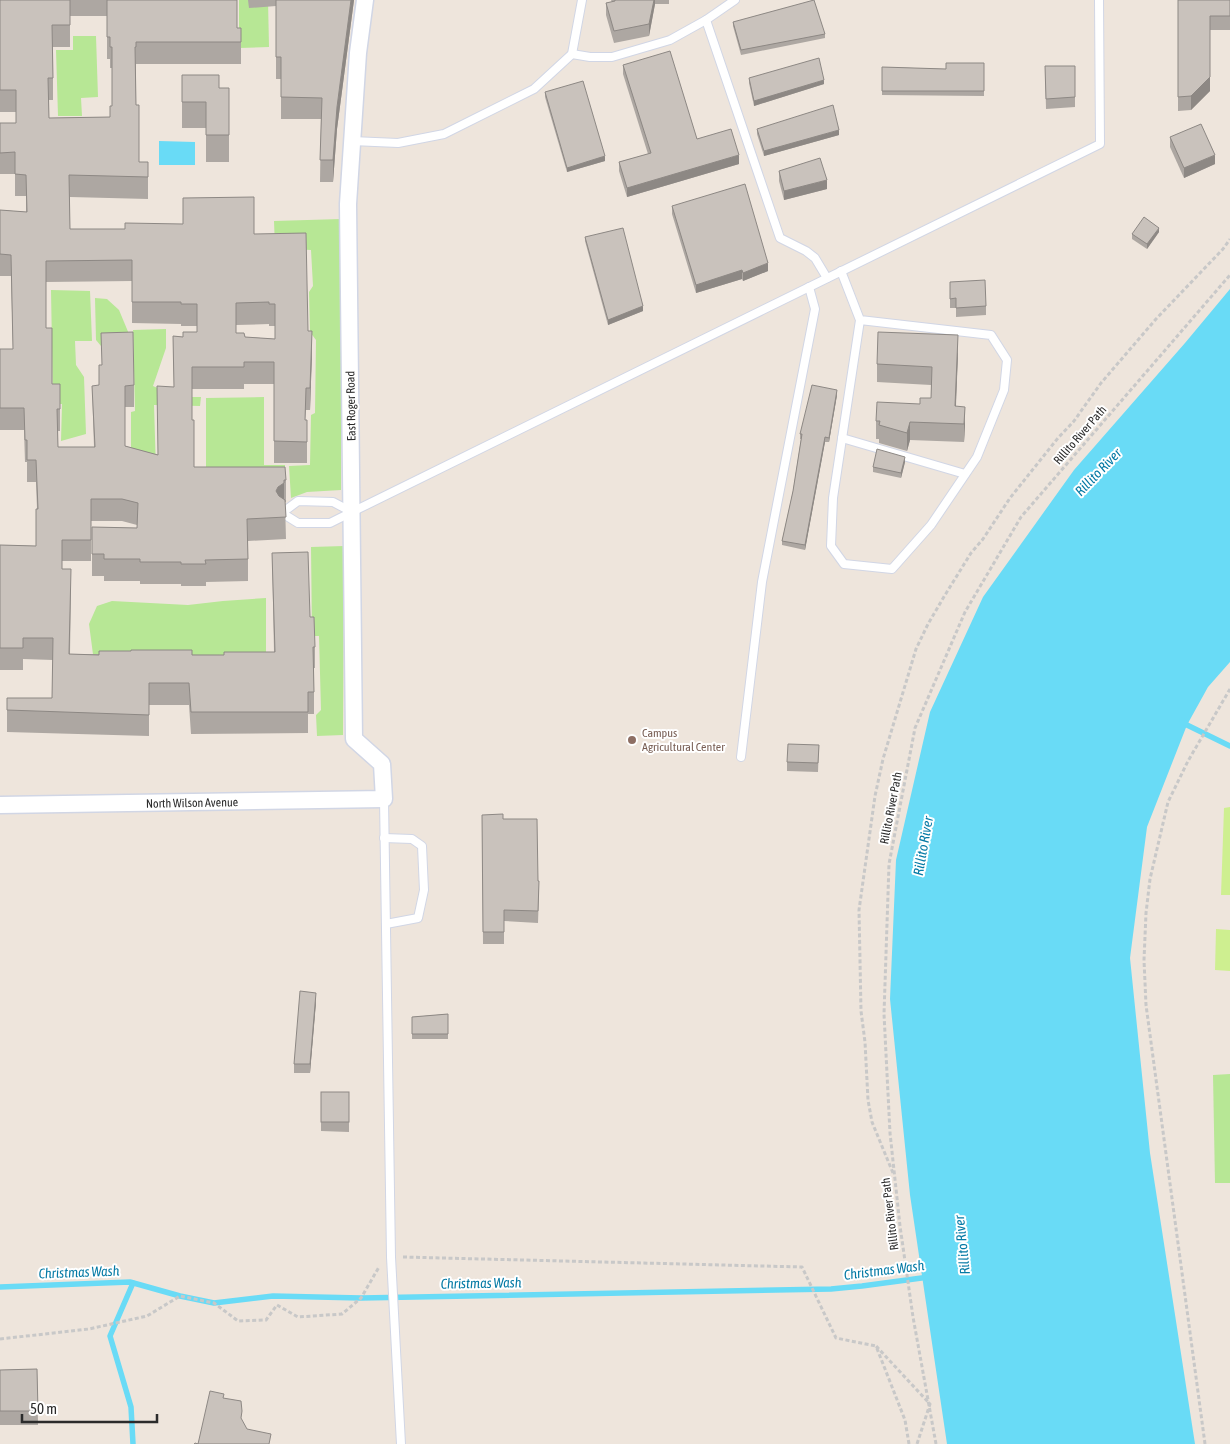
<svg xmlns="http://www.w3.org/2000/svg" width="1230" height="1444" viewBox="0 0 1230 1444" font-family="'Asap Condensed',sans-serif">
<rect width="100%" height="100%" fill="#eee5dc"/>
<g fill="#b7e795">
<polygon points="239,0 268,0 269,47 239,48"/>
<polygon points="73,36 96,36 98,97 81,98 82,116 58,116 56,50 73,50"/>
<polygon points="341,219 341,490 307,492 291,498 289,466 310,465 311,415 315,413 316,340 310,332 309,292 313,286 311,250 275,248 274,221"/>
<polygon points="51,290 90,291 92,341 75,341 76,365 84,377 86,434 61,441 62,404 53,404"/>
<polygon points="95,298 107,299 119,310 129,334 130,345 101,346 96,340"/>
<polygon points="166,329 166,348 153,386 178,397 201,397 200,406 154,405 156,470 131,462 131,412 135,411 133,330"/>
<polygon points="264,397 264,465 285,465 285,481 206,480 206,398"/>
<polygon points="344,546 343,735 317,736 316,715 321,710 319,636 312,636 311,547"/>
<polygon points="266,598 266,664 94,662 89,624 97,606 112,601 188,605 223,601"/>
<polygon points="1230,1074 1230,1183 1215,1183 1213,1075"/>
</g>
<g fill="#ceef90">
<polygon points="1230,807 1230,895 1221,895 1224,808"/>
<polygon points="1216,929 1230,930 1230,971 1215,970"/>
</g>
<g fill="#69dbf6">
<polygon points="159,141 195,142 195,165 159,165"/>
<polygon points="1230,289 1230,662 1208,687 1187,725 1147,827 1130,958 1150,1153 1195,1444 947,1444 910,1195 890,999 896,860 930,712 983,597 1074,470 1185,343"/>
</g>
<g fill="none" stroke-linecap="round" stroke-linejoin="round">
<g stroke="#69dbf6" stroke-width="5.5">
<polyline points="1182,720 1187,725 1230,746"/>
<polyline points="0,1287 130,1282 180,1296 214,1303 273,1296 361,1298 831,1289 862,1286 929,1277"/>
<polyline points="133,1444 131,1407 110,1336 133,1283"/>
</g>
<g stroke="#d1d6e5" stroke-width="10">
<g id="service">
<polyline points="706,20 780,238 806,251 815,258 827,278"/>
<polyline points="572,54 590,57 612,57 670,40 706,20 735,0"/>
<polyline points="352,141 398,143 444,134 534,89 572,54 582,0"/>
<polyline points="841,271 860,320 833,498 831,546 844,564 892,569 931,525 977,457 1004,390 1007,360 991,335 860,320"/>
<polyline points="842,438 965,474"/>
<polygon points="298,501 333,502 352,512 330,523 298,523 282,513"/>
<polyline points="352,512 1100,144 1099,0"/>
<polyline points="741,757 762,582 815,309 809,287"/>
<polyline points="384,799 391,1257 401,1444"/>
<polyline points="384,838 412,839 422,846 424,890 418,918 386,924"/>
</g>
</g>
<g stroke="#d1d6e5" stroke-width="19">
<polyline id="minor" points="0,805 384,799 382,764 354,739 348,204 358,53 365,0"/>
</g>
<g stroke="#c8c8c8" stroke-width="3" stroke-dasharray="4 2.5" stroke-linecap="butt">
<polyline points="893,1173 872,1122 868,1100 865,1042 861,1011 859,910 875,796 883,759 916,649 928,624 945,595 971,553 983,539 1010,498 1058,438 1074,421 1101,383 1156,319 1223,249 1230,239"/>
<polyline points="403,1257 802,1267 836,1338 876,1346"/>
<polyline points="0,1339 89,1329 147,1316 180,1296 214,1303 238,1321 266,1320 277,1305 298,1317 342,1314 361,1298 379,1267"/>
<polyline points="909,1444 905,1420 876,1346 930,1404 917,1444"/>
<polyline points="936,1444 913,1317 900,1226 890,1133 884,1014 889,864 915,728 965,612 1021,517 1230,275"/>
<polyline points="1205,1444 1146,1005 1144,960 1146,913 1150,879 1168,802 1188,761 1230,689"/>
</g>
<use href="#service" stroke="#fff" stroke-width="8"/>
<use href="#minor" stroke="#fff" stroke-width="16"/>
</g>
<g fill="#ada7a2" fill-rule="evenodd">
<path d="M0 0H237V28L241 42V64H136V105L139 162H148V199L70 197V229L254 234 308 331 312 352 310 410H306L305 420H307V463H274V384H244V389H192V420L194 467 286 480V502H285L286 539 248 541V581L206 582V586H181V584H140V581H104V576H92V527L137 528V525L122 521H91V561H62V569L71 590 70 654 224 655 274 652 272 553 310 617 315 647V668H314V714H308V733L191 734 189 705H149V736L7 732V698H52L53 660 23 659V670H0V545L36 546 37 509 36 482H27V462H25L24 430H0V349H13L11 276H0V210L26 212V196H15V174H0V123H16V112H0ZM70 16H107V59H110V68H112V106L110 117 49 118V100H53V47H70ZM132 281V323L181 324V326H197V332L183 337 173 336 174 387 158 455 125 446V407H134V385L92 386 94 447H58V431H60V384H52L46 328V282ZM269 324V326H275V339L245 337 236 333V325Z"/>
<polygon points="248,0 354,0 337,129 333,182 320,182 321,119 281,119 281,79 276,79 276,6 249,8"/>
<polygon points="611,0 669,0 669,4 655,4 649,36 614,43 606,15 606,3 612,2"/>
<polygon points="1178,0 1230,0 1230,30 1210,30 1210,91 1191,110 1178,111"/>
<polygon points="733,22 825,34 825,38 741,55 733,26"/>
<polygon points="984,63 984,96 882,95 882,67 946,69"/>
<polygon points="623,65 697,139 739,164 627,197 619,171 619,162 648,154 623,74"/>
<polygon points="1045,66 1075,66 1075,107 1046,109"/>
<polygon points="182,75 219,88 229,88 229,162 206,162 206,128 182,128"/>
<polygon points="749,78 824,84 754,106 749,83"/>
<polygon points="545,92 605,161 567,172 545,97"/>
<polygon points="757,129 839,135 764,156 757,134"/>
<polygon points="1170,137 1215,164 1184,178 1170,147"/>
<polygon points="779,171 827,189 784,200 779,181"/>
<polygon points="672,206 768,271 743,281 742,279 696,293 672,214"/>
<polygon points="1159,232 1147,249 1132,239 1132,234"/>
<polygon points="585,237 643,311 608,325 585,241"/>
<polygon points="950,282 986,306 986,315 956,317 956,308 950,308"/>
<polygon points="958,353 956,406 965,425 964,442 910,440 907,451 879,443 879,439 876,439 876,421 920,404 931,398 931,385 877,382 877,364"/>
<polygon points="837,395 829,442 825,442 805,550 782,545 782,541 793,491 801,439 800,439 800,434"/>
<polygon points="905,462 901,478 873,472 873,467"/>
<polygon points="819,745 818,772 787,771 787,762"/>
<polygon points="482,815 503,819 538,881 539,892 538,923 504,921 504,944 483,944"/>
<polygon points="316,1002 310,1073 294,1073 294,1064"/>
<polygon points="448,1014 448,1039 412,1039 412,1017"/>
<polygon points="321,1092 349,1092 349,1132 321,1131"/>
<polygon points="37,1369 38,1425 0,1425 0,1370"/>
</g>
<g fill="#8d8884">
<polygon points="351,0 354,0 337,129 333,182 333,160 337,107"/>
<polygon points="654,0 655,0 655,4 649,36 649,24"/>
<polygon points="1210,16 1210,91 1191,110 1191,96"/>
<polygon points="824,80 824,84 754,106 754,101"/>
<polygon points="839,130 839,135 764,156 764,151"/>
<polygon points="739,155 739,164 627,197 627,188"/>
<polygon points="1215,155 1215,164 1184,178 1184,168"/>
<polygon points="605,156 605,161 567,172 567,168"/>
<polygon points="827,180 827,189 784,200 784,191"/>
<polygon points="1159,228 1159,232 1147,249 1147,244"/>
<polygon points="768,263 768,271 743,281 743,273"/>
<polygon points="742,270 742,279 696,293 696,285"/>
<polygon points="643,306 643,311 608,325 608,320"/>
<polygon points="312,331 312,352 310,410 310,388"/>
<polygon points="958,335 958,353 955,424 955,406"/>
<polygon points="837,390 837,395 829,442 829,438"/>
<polygon points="965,407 965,425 964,442 964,424"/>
<polygon points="910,422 910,440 907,451 907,433"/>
<polygon points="825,437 825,442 805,550 805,545"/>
<polygon points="905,457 905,462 901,478 901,473"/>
<polygon points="284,483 284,504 276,513 276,491 278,487"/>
<polygon points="316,993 316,1002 310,1073 310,1064"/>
</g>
<g fill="#c9c2bc" stroke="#8d8884" fill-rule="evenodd">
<path d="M0 0H70V25H52L53 78H48L49 118 110 117V106H112V47H110V37H107V0H237V28H241V42H136V47H135L136 105H139V162H148V177L69 175 70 229H125V223L183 224V198L254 197V234L306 233 308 331H312L310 388H306L305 420H307V442L274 441V362H244V367H192V420H194V467H285L286 480H284V483L278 487 276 491 279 496 285 500 286 517 247 519 248 559 205 560 206 564H181V562H140V559H104V554H92V527L137 528 138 503 122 499H91V540H62V569H71L69 654 99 655V651H131V650H192V655H224V652H275L272 553 308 552 310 617H314L315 647H313L314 692H308V712H191L189 683H149V715L7 710V698H52L53 638H23V648H0V545L36 546V509H38L36 460H27V440H25L24 408H0V349H13L11 255 0 254V210L27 212 26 175 15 174V152L0 153V123H16V90H0ZM132 260V302H181V304H197V332H183V337L173 336 174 387 157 386 158 455 125 446V386L134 385 133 332 101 333 102 365H99V385L92 386 95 447H58L57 409H60V384H52V328H46V261ZM269 302V304H275V339L245 337 244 333H236V303Z"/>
<polygon points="276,0 351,0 337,107 333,160 320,160 322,98 281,97 281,57 276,57"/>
<polygon points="615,0 654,0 649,24 614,31 606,3 615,1"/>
<polygon points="814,0 825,34 741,50 733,22"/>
<polygon points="1178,0 1230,0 1230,16 1210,16 1210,77 1191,96 1178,97"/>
<polygon points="670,51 697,139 731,129 739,155 627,188 619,162 651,153 623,65"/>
<polygon points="819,58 824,80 754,101 749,78"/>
<polygon points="946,63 984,63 984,91 882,91 882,67 946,69"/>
<polygon points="1045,66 1075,66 1075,97 1046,99"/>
<polygon points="182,75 219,75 219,88 229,88 229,135 206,135 206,102 182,102"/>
<polygon points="583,81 605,156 567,168 545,92"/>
<polygon points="833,105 839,130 764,151 757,129"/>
<polygon points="1201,124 1215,155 1184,168 1170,137"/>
<polygon points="820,158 827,180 784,191 779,171"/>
<polygon points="745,184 768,263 743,273 742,270 696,285 672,206"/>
<polygon points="1144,217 1159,228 1147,244 1132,234"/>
<polygon points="623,228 643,306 608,320 585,237"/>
<polygon points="985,280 986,306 956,308 956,298 950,299 950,282"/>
<polygon points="878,332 958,335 955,406 965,407 964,424 910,422 907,433 879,425 880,421 876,421 877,402 920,404 920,398 931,398 932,367 877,364"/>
<polygon points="812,385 837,390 829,438 825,437 805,545 782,541 793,491 802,434 800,434"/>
<polygon points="877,449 905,457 901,473 873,467"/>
<polygon points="788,744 819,745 818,763 787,762"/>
<polygon points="503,814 503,819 537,819 538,881 539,881 538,911 504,910 504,932 483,932 482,815"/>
<polygon points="300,991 316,993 310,1064 294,1064"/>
<polygon points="448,1014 448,1034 412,1034 412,1017"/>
<rect x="321" y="1092" width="28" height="30"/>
<polygon points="37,1369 38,1411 0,1411 0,1370"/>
<polygon points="210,1391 224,1394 223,1398 241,1401 242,1411 241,1418 247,1429 271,1434 269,1444 194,1444 195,1443 198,1444"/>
</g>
<circle fill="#8d6e63" stroke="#fff" stroke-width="2" cx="632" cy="740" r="5"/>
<g text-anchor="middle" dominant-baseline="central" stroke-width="4" stroke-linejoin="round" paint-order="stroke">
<g font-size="12" fill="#2b2b2b" stroke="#fff">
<text transform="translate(351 406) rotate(-91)">East Roger Road</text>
<text transform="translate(1080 435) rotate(-49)">Rillito River Path</text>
<text transform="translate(192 803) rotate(-1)">North Wilson Avenue</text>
<text transform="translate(891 808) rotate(-79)">Rillito River Path</text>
<text transform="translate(890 1214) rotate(-97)">Rillito River Path</text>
</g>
<g font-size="12" fill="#785e54" stroke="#fff" text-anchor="start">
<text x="642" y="733">Campus<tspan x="642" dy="14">Agricultural Center</tspan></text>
</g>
<g font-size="14" font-style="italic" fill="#057aa5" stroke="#fff">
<text transform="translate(1098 472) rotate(-46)">Rillito River</text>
<text transform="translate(923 846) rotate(-80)">Rillito River</text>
<text transform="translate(962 1245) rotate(-96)">Rillito River</text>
<text transform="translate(884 1270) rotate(-7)">Christmas Wash</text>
<text transform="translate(79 1272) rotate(-2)">Christmas Wash</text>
<text transform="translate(481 1283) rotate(-1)">Christmas Wash</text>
</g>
</g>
<path d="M22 1414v8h135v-8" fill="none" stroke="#2b2b2b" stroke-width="2.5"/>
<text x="30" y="1414" font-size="15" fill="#2b2b2b" stroke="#ffffff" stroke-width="4" paint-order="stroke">50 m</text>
</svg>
